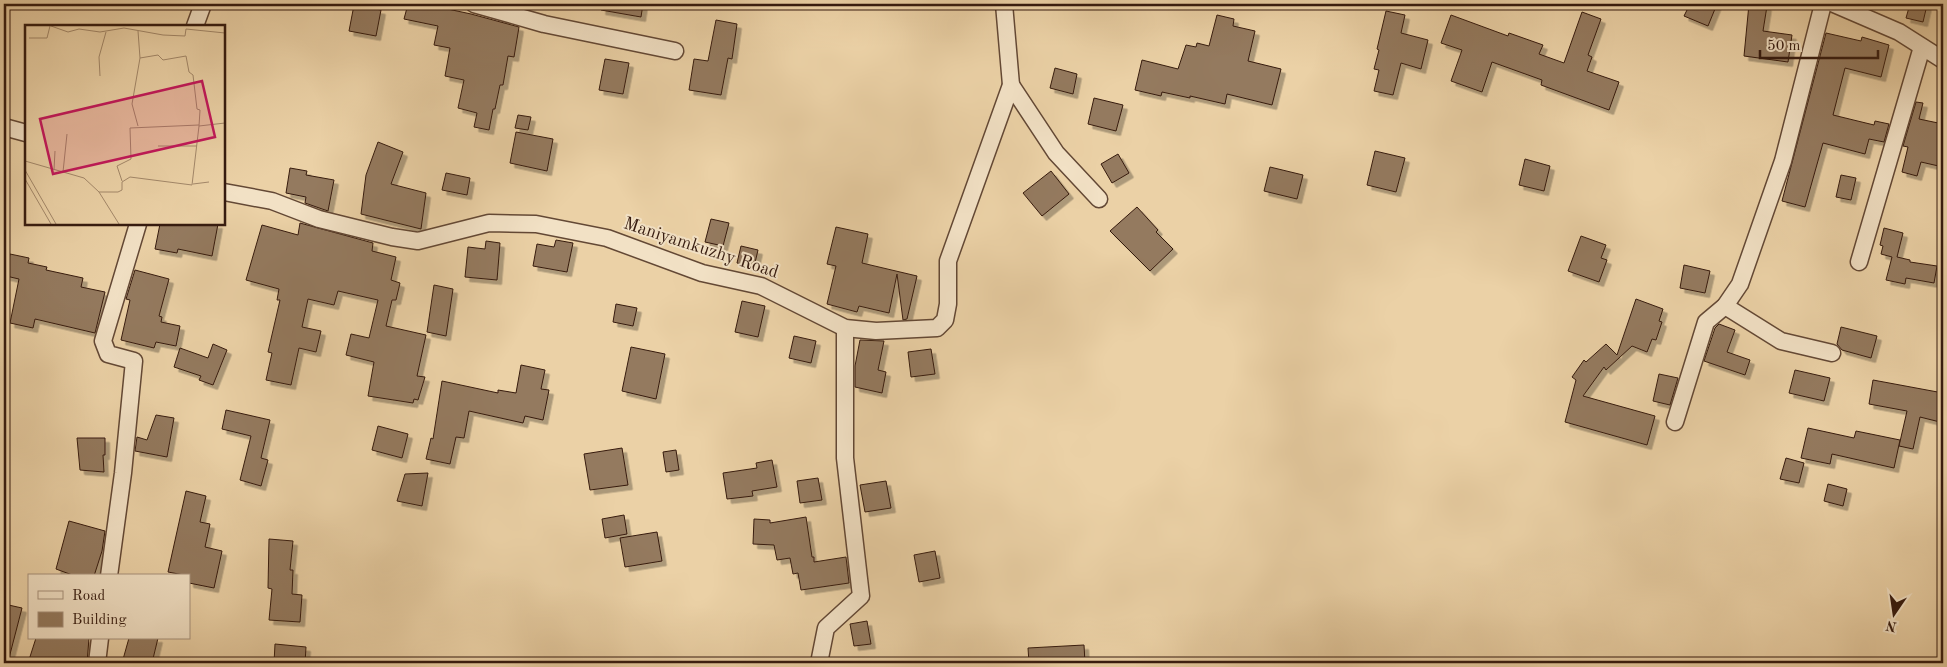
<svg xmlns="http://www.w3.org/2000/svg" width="1947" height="667" viewBox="0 0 1947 667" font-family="'Old Standard TT',serif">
<defs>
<filter id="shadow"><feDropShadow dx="4.5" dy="4.5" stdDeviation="0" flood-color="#0004"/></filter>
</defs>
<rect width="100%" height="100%" fill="#ebd1a6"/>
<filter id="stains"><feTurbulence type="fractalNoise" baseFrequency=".004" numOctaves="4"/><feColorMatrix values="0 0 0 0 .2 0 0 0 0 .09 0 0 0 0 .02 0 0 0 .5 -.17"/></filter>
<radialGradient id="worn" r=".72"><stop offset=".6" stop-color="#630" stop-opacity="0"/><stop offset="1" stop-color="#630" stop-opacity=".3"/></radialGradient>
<g fill="#947a5e" stroke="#361b0f" filter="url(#shadow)">
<polygon points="408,4 430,4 429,5 471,14 519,27 514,57 508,56 503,85 500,85 495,109 493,109 489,130 474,127 477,113 458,108 464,80 445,76 450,48 434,45 438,26 404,19"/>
<polygon points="602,4 643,4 641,17 601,10"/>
<polygon points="1690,4 1717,4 1708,26 1684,16"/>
<polygon points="1749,4 1767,6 1763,31 1792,35 1788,62 1744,56"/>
<polygon points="1910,4 1927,5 1923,22 1906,18"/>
<polygon points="354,5 381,10 376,36 349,31"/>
<polygon points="1386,11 1405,15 1401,33 1428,40 1421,69 1401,63 1393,95 1374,91 1379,70 1374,69 1379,50 1377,49"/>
<polygon points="1582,12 1601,19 1588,55 1592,57 1587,71 1619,82 1609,110 1541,85 1542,80 1492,62 1482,92 1451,81 1462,50 1441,43 1451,15 1508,36 1509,33 1543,45 1539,54 1564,63"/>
<polygon points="1217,15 1234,19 1233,26 1255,31 1248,61 1281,69 1272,105 1227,94 1225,104 1190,96 1190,98 1162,92 1161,96 1135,90 1142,60 1178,69 1186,45 1196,47 1197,43 1209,46"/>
<polygon points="716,20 737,24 732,59 728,58 721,95 689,90 694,59 708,61"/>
<polygon points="1826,33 1861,41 1862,37 1889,45 1881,77 1845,68 1833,115 1874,125 1875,121 1889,124 1884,142 1869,139 1865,154 1823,143 1805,207 1782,201"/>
<polygon points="605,59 629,63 623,94 599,90"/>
<polygon points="1055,68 1077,74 1073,94 1050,88"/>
<polygon points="1094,98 1123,105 1116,131 1088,124"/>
<polygon points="1916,102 1923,103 1919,119 1943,124 1943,167 1921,162 1917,176 1902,172 1908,147 1903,146"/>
<polygon points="518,115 531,117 528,130 515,128"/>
<polygon points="516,132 553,139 547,171 510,163"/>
<polygon points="378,142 403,152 391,184 426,193 421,229 361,214 366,175"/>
<polygon points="1375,151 1405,158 1396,192 1367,185"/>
<polygon points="1118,154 1129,173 1112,183 1101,164"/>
<polygon points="1525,159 1550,166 1544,191 1519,185"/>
<polygon points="1270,167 1303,175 1297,199 1264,191"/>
<polygon points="290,168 307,171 306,175 334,180 328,211 305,203 306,197 286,193"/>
<polygon points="1051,171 1069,194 1042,216 1023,193"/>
<polygon points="446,173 470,178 467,195 442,190"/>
<polygon points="1841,175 1856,178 1851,200 1836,197"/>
<polygon points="1137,207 1158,230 1156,232 1173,249 1150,271 1110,231"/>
<polygon points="711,219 729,223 723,246 705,242"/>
<polygon points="300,223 373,243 372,251 396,257 391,280 400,283 396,300 392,300 386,326 426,335 417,376 425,377 418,400 414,399 413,403 368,396 374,362 346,355 351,334 369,338 378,300 338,291 334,305 308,299 302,327 321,331 316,352 299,348 291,385 266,380 272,353 268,352 280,300 277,300 279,289 246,280 262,225 298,235"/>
<polygon points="160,224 218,224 212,256 178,249 177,253 155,249"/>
<polygon points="836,227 868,234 862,263 917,276 907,319 903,320 897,274 889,313 859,306 857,312 827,304 836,266 827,264"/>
<polygon points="1884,228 1903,233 1897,257 1910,260 1910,262 1937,266 1934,283 1906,278 1905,284 1886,280 1892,257 1881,254 1883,246 1880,245"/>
<polygon points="1581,236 1606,245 1601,258 1607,260 1599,282 1568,271"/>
<polygon points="556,240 573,243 567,272 533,266 537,244 554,247"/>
<polygon points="486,241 500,243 497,280 465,277 468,247 485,249"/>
<polygon points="741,246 758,250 754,267 737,263"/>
<polygon points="10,254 29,258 28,263 47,267 46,270 83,278 81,287 105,292 95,333 35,319 33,328 10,323 19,279 6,276"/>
<polygon points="1684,265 1710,271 1705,293 1680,288"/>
<polygon points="135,270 169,279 159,316 162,317 161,322 180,326 176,346 156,342 154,348 121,340 130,300 126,299"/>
<polygon points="434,285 453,289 446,336 427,332"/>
<polygon points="1636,299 1663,309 1659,321 1662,322 1656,340 1652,339 1647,352 1632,346 1606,370 1604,367 1583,396 1655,416 1647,445 1565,422 1576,380 1572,377 1584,360 1586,362 1606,344 1617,355"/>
<polygon points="742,301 765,306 758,337 735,332"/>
<polygon points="616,304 637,308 633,326 613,322"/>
<polygon points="1719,324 1735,330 1727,352 1750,360 1745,375 1704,361 1715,328"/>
<polygon points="1841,327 1877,336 1871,358 1842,350 1837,344"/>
<polygon points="794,336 816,341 811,363 789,358"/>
<polygon points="860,340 884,341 878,370 886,372 882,393 855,387 855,366"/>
<polygon points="213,344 227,350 213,385 199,380 201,376 174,367 180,348 208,358"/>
<polygon points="631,347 665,354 656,399 622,391"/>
<polygon points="931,349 935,374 911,377 908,352"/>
<polygon points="521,365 545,370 541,389 549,390 543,420 525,416 523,423 469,411 464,438 456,437 450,464 426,459 431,438 433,439 442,381 498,393 498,390 516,393"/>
<polygon points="1795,370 1830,378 1824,401 1789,393"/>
<polygon points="1659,374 1678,378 1670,405 1653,401"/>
<polygon points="1873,380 1943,393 1943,408 1940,422 1920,417 1913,449 1899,446 1907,411 1869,404"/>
<polygon points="226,410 270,420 261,458 268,460 261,486 240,480 251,436 222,429"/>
<polygon points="156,415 174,418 167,457 135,451 137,437 147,440"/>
<polygon points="378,426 408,434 402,458 372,450"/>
<polygon points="1808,428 1854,438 1856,431 1900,440 1894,468 1832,454 1830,464 1801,458"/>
<polygon points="77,438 105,438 105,455 103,455 104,472 80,470"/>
<polygon points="622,448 628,485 590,490 584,454"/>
<polygon points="676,450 679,470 666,472 663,452"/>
<polygon points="1786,458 1804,463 1799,483 1780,479"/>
<polygon points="772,460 777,487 752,491 753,496 727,499 723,473 757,468 756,463"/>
<polygon points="428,473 422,506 397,501 405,474"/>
<polygon points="818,478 822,500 800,503 797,481"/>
<polygon points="886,481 891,508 865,512 860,485"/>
<polygon points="1828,484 1847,489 1843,506 1824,501"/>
<polygon points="186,491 206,496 200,522 210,524 205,547 222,551 214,588 189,583 189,576 168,572"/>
<polygon points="624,515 627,534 605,538 602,519"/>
<polygon points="806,517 812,557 814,557 814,562 846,557 849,583 801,590 798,573 793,574 790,558 777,560 774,545 753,544 754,519 770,520 770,523"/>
<polygon points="69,521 105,531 102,551 94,576 75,576 56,569"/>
<polygon points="657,532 662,561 625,567 620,538"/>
<polygon points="269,539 293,541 290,570 293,570 292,594 302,595 300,622 269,620 272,589 268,588"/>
<polygon points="935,551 940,578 919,582 914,555"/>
<polygon points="4,604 22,608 8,662 4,662"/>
<polygon points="867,621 871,644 854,646 850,624"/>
<polygon points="36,638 89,638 87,663 28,663"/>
<polygon points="129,638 158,638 152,663 122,663"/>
<polygon points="275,644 306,647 305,663 274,663"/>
<polygon points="1084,645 1085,663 1029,663 1028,648"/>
</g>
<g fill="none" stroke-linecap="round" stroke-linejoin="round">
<g stroke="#634835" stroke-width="19">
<g id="minor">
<polyline points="474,4 544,24 675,51"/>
<polyline points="1834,4 1899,32 1943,60"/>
<polyline points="195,26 203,4"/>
<polyline points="1011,85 1056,153 1099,199"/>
<polyline points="4,127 26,133"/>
<polyline points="224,192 272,201 319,219 392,237 418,241 489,223 536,224 607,238 702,273 761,286 845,328 876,331 937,328 945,320 948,304 948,261 1011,85 1004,4"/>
<polyline points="1859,262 1922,47"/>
<polyline points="1725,306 1781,341 1832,353"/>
<polyline points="1675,422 1706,322 1725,306 1740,284 1783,161 1823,4"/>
<polyline points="109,576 123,473 134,361 108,354 103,341 138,224"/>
<polyline points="97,663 100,638"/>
<polyline points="819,663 826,628 861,596 845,458 845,328"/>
</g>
</g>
<use href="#minor" stroke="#f2e1c5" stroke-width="16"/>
</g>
<g text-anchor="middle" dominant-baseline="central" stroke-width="4" stroke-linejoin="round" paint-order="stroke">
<g font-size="18" fill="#361b0f" stroke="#f2e1c5">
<text transform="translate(701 248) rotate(18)">Maniyamkuzhy Road</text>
</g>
</g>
<g transform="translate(25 25)">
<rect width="200" height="200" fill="#ebd1a6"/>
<path fill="none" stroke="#a3886a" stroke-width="1" d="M26 1 43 7M113 6 115 33 107 79 113 101M43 7 54 4 75 7 99 3 138 10 160 11 161 4 200 8M4 13H22L25 1M115 33 133 30 138 35 161 31 164 47 168 50 172 84 175 85 174 101M75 51 74 32 81 7M133 121H172M0 136 59 153 74 167 94 199M0 145 31 199M29 145 30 126M38 147 42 109M0 154 26 199M97 156 92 141 106 134 105 103 174 100M168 159 184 157M74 167H93L97 165V157L105 152 167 160 174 101 200 98"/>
<path fill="#c2185b" fill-opacity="0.15" stroke="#c2185b" stroke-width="2.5" d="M177 56 190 112 28 149 15 94Z"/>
<rect width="200" height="200" fill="none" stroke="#361b0f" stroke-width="2.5"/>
</g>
<rect width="1947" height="667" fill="none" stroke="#ebd1a6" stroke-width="20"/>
<rect x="5" y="5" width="1937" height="657" fill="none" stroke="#361b0f" stroke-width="2.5"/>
<rect x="10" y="10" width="1927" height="647" fill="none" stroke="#361b0f"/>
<rect x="28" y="574" width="162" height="65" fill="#f2e1c5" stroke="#a7927c"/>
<rect x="38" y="591" width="25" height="8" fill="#f2e1c5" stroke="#a7927c"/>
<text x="72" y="600" font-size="15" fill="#361b0f">Road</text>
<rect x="38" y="612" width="25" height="15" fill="#947a5e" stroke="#a7927c"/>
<text x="72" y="624" font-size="15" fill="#361b0f">Building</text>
<g transform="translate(1894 614) rotate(193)" stroke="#f2e1c5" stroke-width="4" paint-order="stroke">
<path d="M0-4L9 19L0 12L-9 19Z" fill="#361b0f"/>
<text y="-8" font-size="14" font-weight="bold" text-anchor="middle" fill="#361b0f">N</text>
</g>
<path d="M1760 50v8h118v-8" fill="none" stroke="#361b0f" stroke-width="2.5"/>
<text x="1767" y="50" font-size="15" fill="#361b0f" stroke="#f2e1c5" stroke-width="4" paint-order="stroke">50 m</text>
<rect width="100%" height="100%" filter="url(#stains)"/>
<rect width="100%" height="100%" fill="url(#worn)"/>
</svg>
